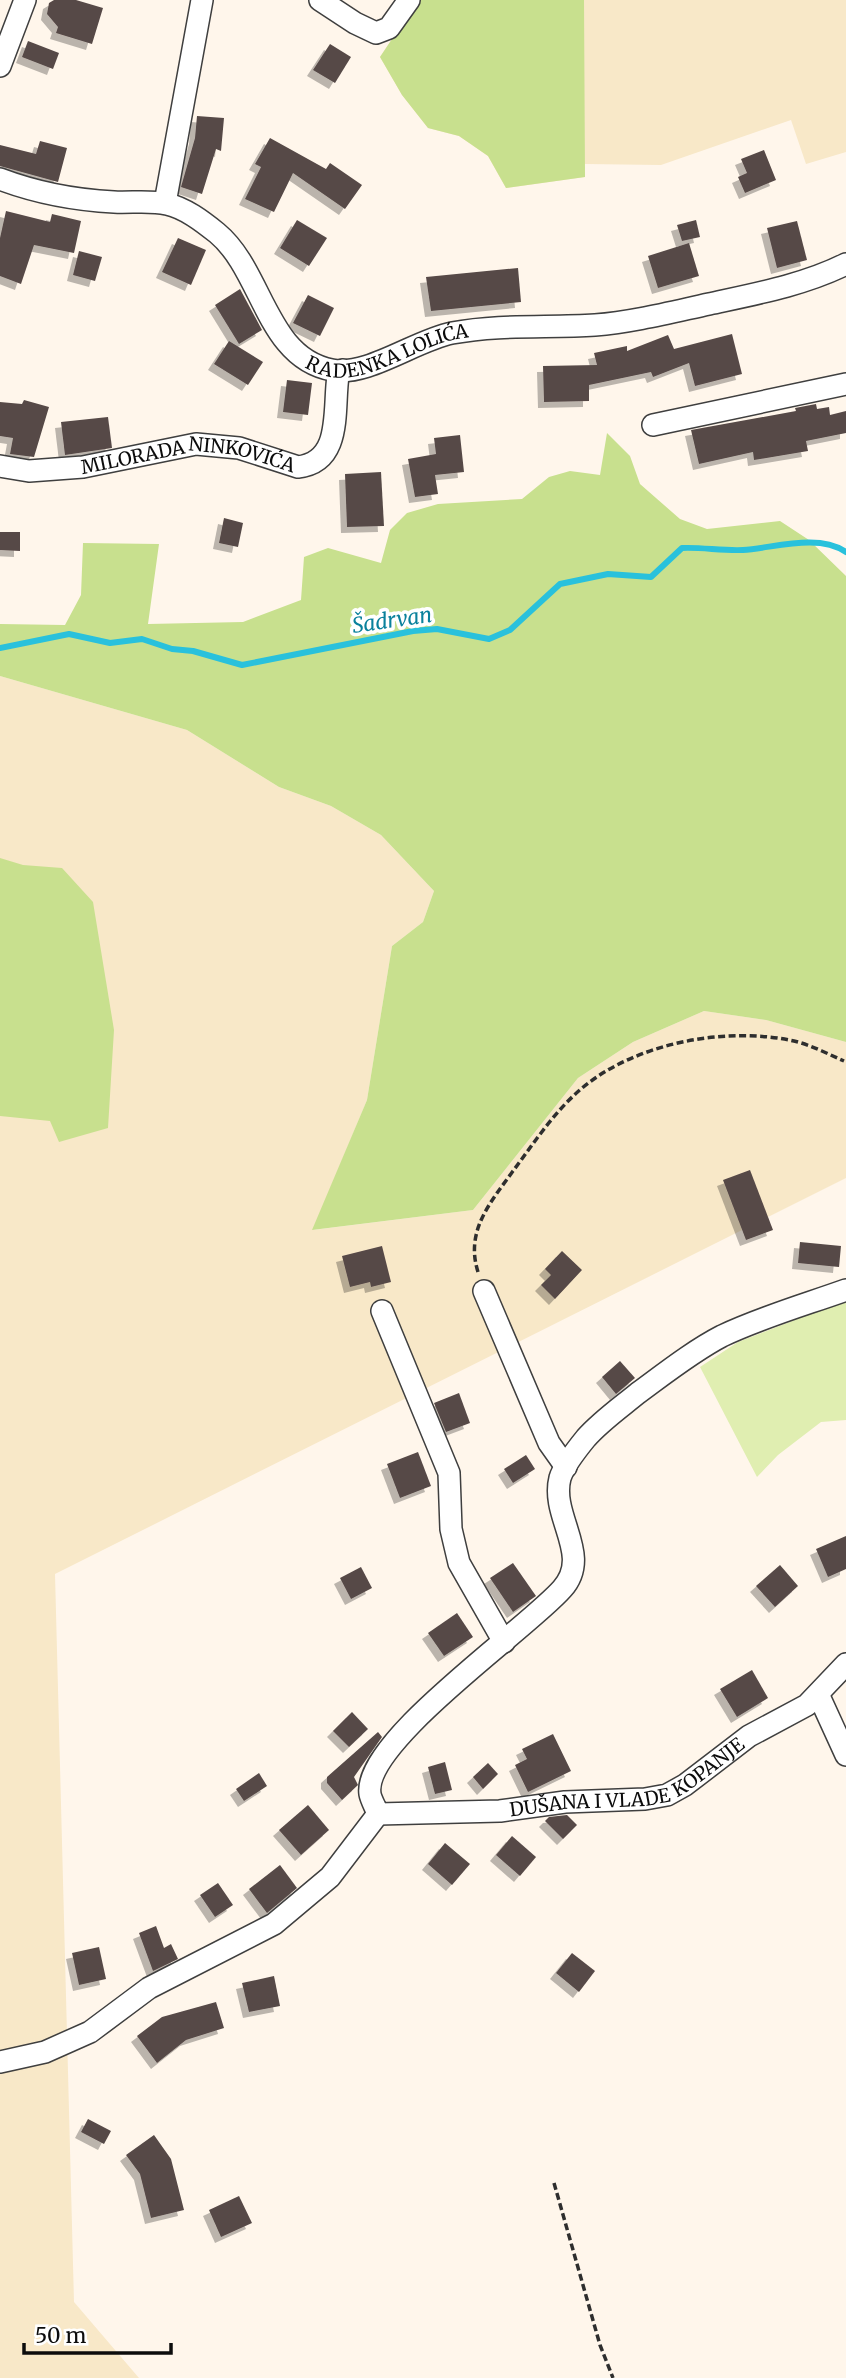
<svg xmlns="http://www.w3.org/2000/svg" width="846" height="2378" viewBox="0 0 846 2378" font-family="Merriweather,serif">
<defs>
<filter id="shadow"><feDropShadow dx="-6" dy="6" stdDeviation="0" flood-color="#0004"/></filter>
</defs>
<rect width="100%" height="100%" fill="#fff6eb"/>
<g fill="#f8e8c8">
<polygon points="418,0 846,0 846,152 806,164 791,120 661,165 585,164 585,177 506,188 488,156 459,136 428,128 402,95 380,57"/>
<polygon points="0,676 187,730 279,787 331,806 381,835 434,891 423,922 392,946 367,1100 313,1230 473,1210 578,1078 633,1042 704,1011 766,1020 846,1042 846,1178 55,1574 74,2302 139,2378 0,2378"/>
</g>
<polygon fill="#e0eeb1" points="846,1300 846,1420 821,1422 778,1455 757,1477 700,1367 738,1342"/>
<g fill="#c8e08e">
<polygon points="418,0 584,0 585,177 506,188 488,156 459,136 428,128 402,95 380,57"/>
<polygon points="607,433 630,456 640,484 680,519 707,529 780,521 809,540 846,576 846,1042 766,1020 704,1011 633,1042 578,1078 473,1210 312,1230 367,1100 392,946 423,922 434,891 381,835 331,806 279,787 187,730 0,676 0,624 65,625 81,595 83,543 159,544 148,624 243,622 301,600 304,557 328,548 381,563 390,530 407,513 438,504 522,499 549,477 570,471 600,475"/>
<polygon points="0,858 23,865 62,868 93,902 114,1030 108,1128 59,1142 50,1121 0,1116"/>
</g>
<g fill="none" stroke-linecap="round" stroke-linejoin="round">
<path stroke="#29c1dc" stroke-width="6" d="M0 648 69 634 110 643 142 639 172 649 193 651 242 665 413 631 437 629 489 639 510 630 560 584 608 574 651 577 682 548C702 547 722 551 743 550 774 548 818 533 846 552"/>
</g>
<g fill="#564947" filter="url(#shadow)">
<polygon points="54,0 76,0 103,8 92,44 56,33 58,27 47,14 49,3"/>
<polygon points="28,41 59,53 53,69 22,57"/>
<polygon points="330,44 351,57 335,83 313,70"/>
<polygon points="197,116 224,118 221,151 216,149 202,194 181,187 195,138"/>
<polygon points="270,138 326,169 330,163 362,185 345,209 293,173 274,212 245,199 261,167 255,164"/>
<polygon points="40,141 67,148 58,182 0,166 0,145 36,154"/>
<polygon points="764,150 776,180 745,193 738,177 747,173 741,159"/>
<polygon points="6,211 50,222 52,214 81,221 74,253 34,245 21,284 0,276 0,238"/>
<polygon points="297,220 327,238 309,266 280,248"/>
<polygon points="696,220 700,237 682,241 677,225"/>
<polygon points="797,221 807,260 777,268 767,228"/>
<polygon points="178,238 206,250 191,285 162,272"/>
<polygon points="689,243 699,276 658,288 648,256"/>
<polygon points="79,251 102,257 95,281 73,275"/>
<polygon points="518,268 521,302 431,311 426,277"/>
<polygon points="240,289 262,330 239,344 215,305"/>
<polygon points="308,295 334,308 320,336 293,323"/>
<polygon points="732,334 742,374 695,386 689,363 653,377 651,372 589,385 589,401 544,402 543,366 597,365 594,353 627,346 627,351 668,335 674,349"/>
<polygon points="229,341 263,362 248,385 214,364"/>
<polygon points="287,380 312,383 308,415 283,412"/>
<polygon points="24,400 49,407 34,457 10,454 13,438 0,436 0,402 22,404"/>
<polygon points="816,404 817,409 829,407 830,415 846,411 846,433 806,441 808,451 754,460 753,452 699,464 691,430 796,411 795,408"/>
<polygon points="108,417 112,448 65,455 61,422"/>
<polygon points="460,435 464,472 435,475 438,494 415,497 408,459 436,454 434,438"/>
<polygon points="381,472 384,526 347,527 345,474"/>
<polygon points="224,518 243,523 238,547 219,543"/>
<polygon points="0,532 20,532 20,551 0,550"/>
<polygon points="750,1170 773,1230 746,1240 723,1180"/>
<polygon points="800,1242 841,1246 839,1267 798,1263"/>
<polygon points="382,1246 391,1282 371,1287 370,1282 350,1287 342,1256"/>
<polygon points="562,1251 582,1270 555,1299 541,1285 551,1275 545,1269"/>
<polygon points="620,1361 635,1378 616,1394 602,1377"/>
<polygon points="459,1393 470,1423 446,1432 434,1403"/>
<polygon points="418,1452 431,1486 400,1498 387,1464"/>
<polygon points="526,1455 535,1469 513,1483 504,1469"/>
<polygon points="846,1536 846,1569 828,1577 816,1549"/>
<polygon points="513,1563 536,1596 513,1612 490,1578"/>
<polygon points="780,1565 798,1586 775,1607 756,1586"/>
<polygon points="361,1567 372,1588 351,1599 340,1578"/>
<polygon points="457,1613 473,1637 444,1656 428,1633"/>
<polygon points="752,1670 768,1698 737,1717 720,1689"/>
<polygon points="352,1712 368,1729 349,1747 333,1731"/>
<polygon points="378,1732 382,1737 354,1777 358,1785 342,1800 327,1783 327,1777"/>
<polygon points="553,1734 571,1771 528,1792 515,1765 527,1759 522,1749"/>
<polygon points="445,1762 452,1790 435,1794 428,1767"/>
<polygon points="488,1763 498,1774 483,1789 473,1777"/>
<polygon points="259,1773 267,1786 244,1801 236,1789"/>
<polygon points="308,1805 329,1830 301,1855 279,1830"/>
<polygon points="567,1815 577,1825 563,1839 545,1821 549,1817"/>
<polygon points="512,1836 536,1857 520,1876 496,1855"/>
<polygon points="445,1843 470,1864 452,1885 428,1864"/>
<polygon points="280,1865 297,1888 267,1913 249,1889"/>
<polygon points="218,1883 233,1905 215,1917 200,1895"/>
<polygon points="156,1926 164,1948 171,1944 178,1959 153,1971 139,1933"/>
<polygon points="99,1947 106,1979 79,1985 72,1953"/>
<polygon points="572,1953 595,1971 579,1992 556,1973"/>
<polygon points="274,1976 280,2006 249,2012 242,1983"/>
<polygon points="216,2002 224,2028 186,2040 157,2063 137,2036 162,2017"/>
<polygon points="88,2119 111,2131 104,2144 81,2132"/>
<polygon points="154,2135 171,2159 184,2210 151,2218 140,2174 126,2155"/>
<polygon points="239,2196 252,2223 221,2237 209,2210"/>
</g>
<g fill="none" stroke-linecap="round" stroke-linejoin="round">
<g stroke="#3f3f3f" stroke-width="24">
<g id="street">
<polyline points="320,0 355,23 376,33 389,28 409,0"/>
<polyline points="0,66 25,0"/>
<path id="s1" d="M0 179C37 193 75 200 114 202 130 203 151 200 167 204 185 208 202 221 217 233 263 271 266 358 332 370 367 377 416 340 452 333 500 324 547 328 595 325 633 322 672 312 709 304 755 294 804 285 846 264"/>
<polyline points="165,203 202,0"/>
<polyline points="653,425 846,384"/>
<path id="s2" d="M0 466 29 471 83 467 196 444 239 448 298 467C343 462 333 409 338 376L343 370"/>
<path id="s3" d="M846 1290C804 1305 762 1317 722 1336 693 1351 664 1374 638 1393 621 1407 601 1421 586 1438 577 1449 564 1465 560 1478 550 1517 593 1555 562 1589 526 1630 362 1742 370 1794 371 1800 376 1808 378 1814L500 1811 565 1802 645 1799 667 1795 685 1785 749 1736 807 1705 846 1664"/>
<polyline points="484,1291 549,1443 566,1467"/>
<polyline points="382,1311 449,1473 451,1529 459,1563 504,1642"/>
<polyline points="819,1696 846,1755"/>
<polyline points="0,2062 45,2052 90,2032 149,1988 274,1924 330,1877 378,1814"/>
</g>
</g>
<g stroke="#2e2e2e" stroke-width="3.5" stroke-dasharray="7 3.5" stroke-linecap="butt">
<path d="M478 1272C465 1231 490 1203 513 1171 534 1143 554 1112 581 1089 635 1043 725 1026 794 1041 811 1045 828 1054 844 1061"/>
<polyline points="554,2183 600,2345 613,2378"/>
</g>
<use href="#street" stroke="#fff" stroke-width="21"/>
</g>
<g text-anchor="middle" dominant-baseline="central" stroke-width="7" stroke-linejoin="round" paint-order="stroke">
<g font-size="19" fill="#0c0c0c" stroke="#fff">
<text stroke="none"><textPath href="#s1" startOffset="471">RADENKA LOLIĆA</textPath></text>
<text stroke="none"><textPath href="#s2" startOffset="191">MILORADA NINKOVIĆA</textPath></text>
<text stroke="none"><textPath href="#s3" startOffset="1031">DUŠANA I VLADE KOPANJE</textPath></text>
</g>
<g font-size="21" font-style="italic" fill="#0a819c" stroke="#fff">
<text transform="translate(392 620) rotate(-8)">Šadrvan</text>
</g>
</g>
<path d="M24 2343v10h147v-10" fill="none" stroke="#0c0c0c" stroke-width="3.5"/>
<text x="35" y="2343" font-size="21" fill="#0c0c0c" stroke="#ffffff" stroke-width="5" paint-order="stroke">50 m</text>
</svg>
